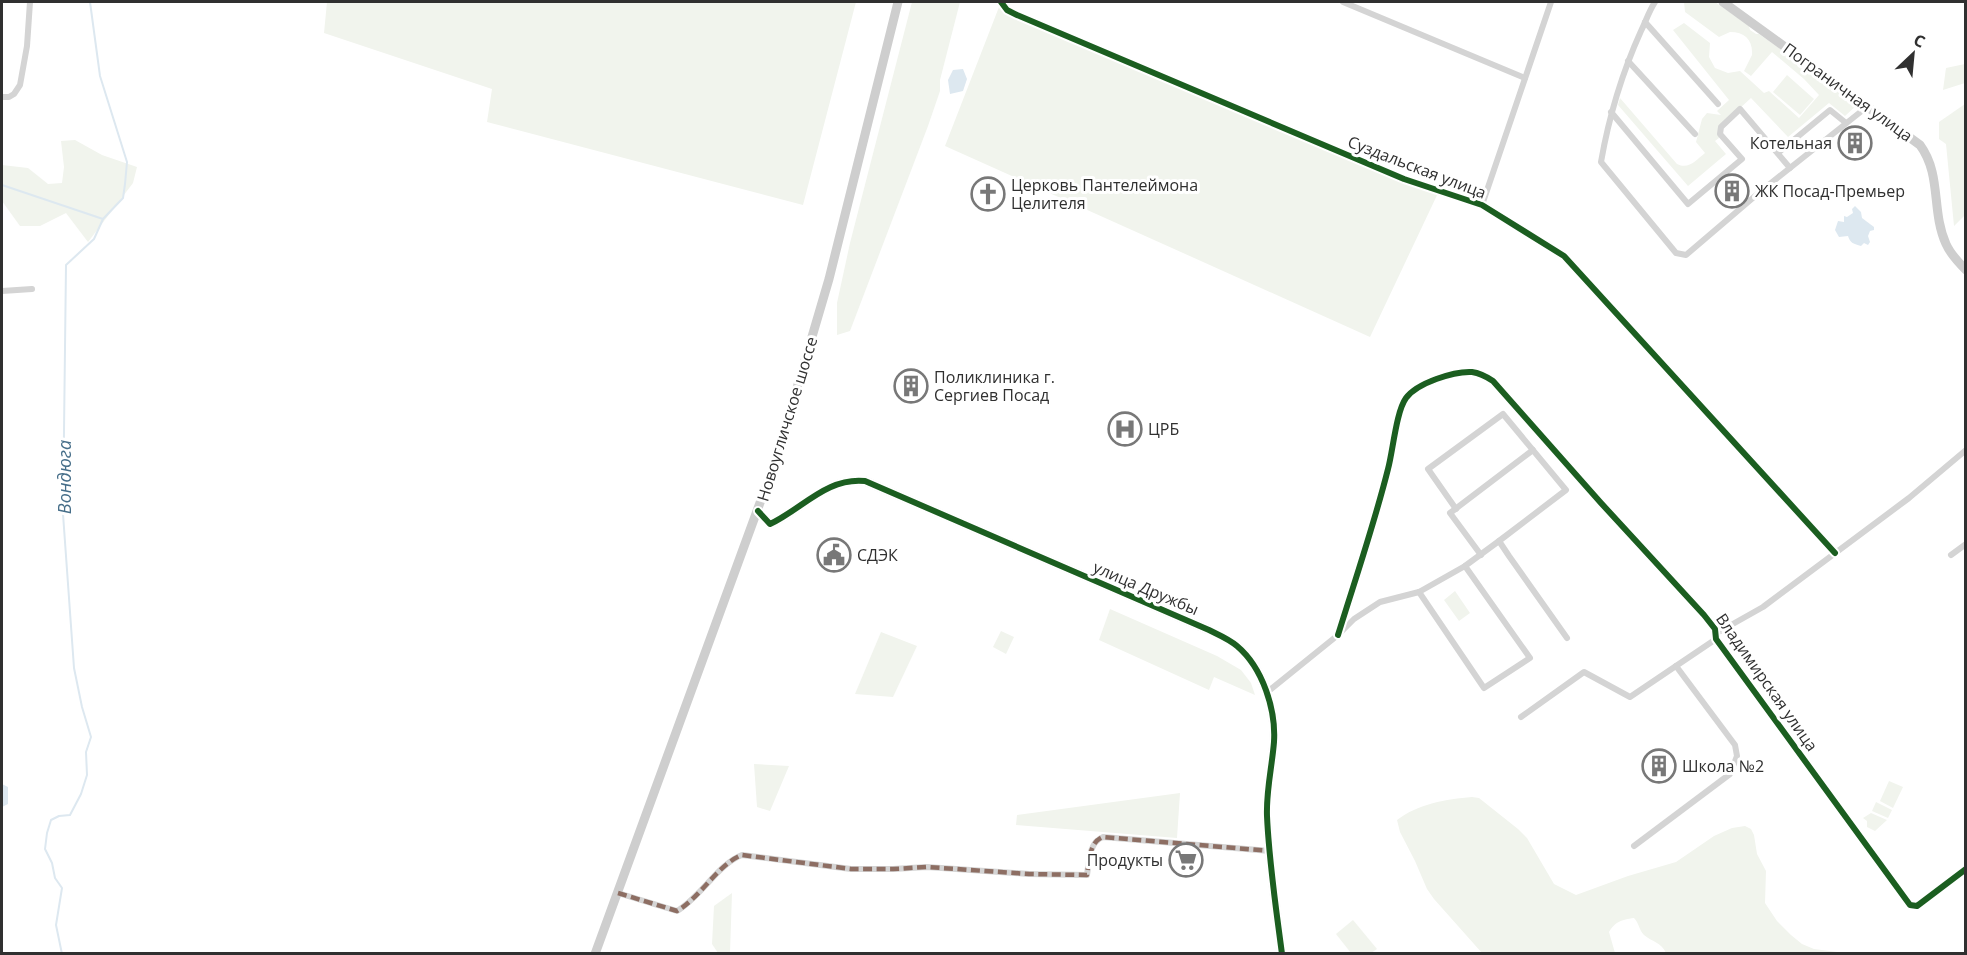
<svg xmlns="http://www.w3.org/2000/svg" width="1967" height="955" viewBox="0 0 1967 955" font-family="'Open Sans',sans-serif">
<rect width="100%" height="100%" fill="#fff"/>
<g fill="#f1f4ed">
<polygon points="327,2 856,2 803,205 487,122 492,89 324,33"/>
<polygon points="912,2 960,2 940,80 940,91 928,126 850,331 837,335 837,303 850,243"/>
<path d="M1684 2H1715L1749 26 1750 30 1756 34H1759L1858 104 1845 116 1829 103 1788 137 1751 98 1726 121 1719 138 1715 141 1726 154 1688 186 1618 105 1620 98 1677 164C1689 170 1696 160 1705 153L1696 142 1702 119 1707 113 1721 115 1717 111 1729 100 1673 30 1684 23 1710 43 1709 57 1715 68 1728 73 1740 71 1764 93 1769 91 1799 118 1819 95 1804 79 1772 52 1751 76 1744 71 1752 55C1753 40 1745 32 1730 32L1719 37 1685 12Z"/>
<polygon points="999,7 1439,191 1370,337 945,146"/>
<polygon points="1965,64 1965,83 1943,90 1946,68"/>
<polygon points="1787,75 1814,99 1800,115 1773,92"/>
<polygon points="1965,104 1965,215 1954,226 1946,144 1939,139 1939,122"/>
<polygon points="75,140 102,155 137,167 133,183 88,242 66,213 40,226 20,226 2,201 2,165 28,168 48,184 62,183 64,167 61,141"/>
<polygon points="1455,591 1470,613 1459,621 1444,600"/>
<polygon points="1110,609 1217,656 1241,670 1251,683 1255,695 1214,677 1209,690 1099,640"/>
<polygon points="1001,631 1014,637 1006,654 993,647"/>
<polygon points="881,632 917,646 893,697 855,694"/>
<polygon points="754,764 789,766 770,811 757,807"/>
<polygon points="1889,781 1903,787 1893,808 1880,801"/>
<polygon points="1180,793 1177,838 1016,825 1017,815"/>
<path d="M1472 797 1479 798 1518 829 1527 838 1554 884 1576 895 1628 876 1676 862 1714 836 1732 828 1745 826 1751 829 1754 835 1757 854 1766 871 1765 903 1777 921 1791 935 1802 944 1814 949 1845 953H1666C1661 942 1652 942 1644 935 1639 930 1639 923 1634 918 1621 920 1616 921 1609 932L1615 953H1482L1434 899 1427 889 1415 861 1400 832 1397 820C1418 804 1446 799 1472 797Z"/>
<polygon points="1876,802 1892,810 1888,818 1872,811"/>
<polygon points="1871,813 1887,820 1875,831 1867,827 1867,821 1863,818"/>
<polygon points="732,893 730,953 718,953 712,944 714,906"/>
<polygon points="1353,920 1377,949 1371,953 1351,953 1336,934"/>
</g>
<g fill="#dde8f0">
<polygon points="963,69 967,79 963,91 950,94 948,80 953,70"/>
<path d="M1855 206 1861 212 1862 218 1874 227V230L1870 231 1868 236 1870 242 1868 245 1864 243 1861 246C1854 244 1850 243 1848 236L1839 237 1835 230 1838 221 1844 222V216L1847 217 1853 213 1852 209Z"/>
<polygon points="2,784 8,787 8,804 2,807"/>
</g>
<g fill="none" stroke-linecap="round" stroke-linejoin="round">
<g stroke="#dde8f0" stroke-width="2">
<polyline points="2,185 103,219"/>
<polyline points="62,954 56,925 62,888 55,878 52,863 45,849 47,833 51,820 59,816 70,815 81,794 87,775 86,752 91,737 82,707 74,668 63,514 66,265 94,239 103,219 123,198 125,184 127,162 100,76 90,2"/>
</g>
<g stroke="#d4d4d4" stroke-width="6">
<polyline points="1001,2 1007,10 1017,15 1404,179 1482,205 1564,256 1835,553"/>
<polyline points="1343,2 1525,78"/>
<path d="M1655 2C1649 11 1646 21 1641 31 1622 73 1609 116 1601 162L1676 253 1686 255 1761 191 1868 106"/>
<polyline points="1645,22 1718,104"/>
<polyline points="1628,61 1695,134"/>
<polyline points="2,97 9,97 14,94 20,85 27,46 30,2"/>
<polyline points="1611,112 1688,204 1742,159 1720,134 1721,127 1740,109 1790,168"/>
<polyline points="1778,153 1830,110 1846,123"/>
<polyline points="1482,205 1551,2"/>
<polyline points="2,291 32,289"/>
<polyline points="1456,509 1428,469 1503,414 1566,490 1499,541"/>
<polyline points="1481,555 1450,513 1533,450"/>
<polyline points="1951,555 1966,544"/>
<polyline points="1419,592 1484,688 1530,658 1465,566"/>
<polyline points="1715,634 1763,607 1909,498 1966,450"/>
<path d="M1338 635C1355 580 1374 525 1388 469 1393 451 1396 412 1406 398 1417 383 1454 371 1472 372 1480 373 1487 377 1493 381L1601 503 1704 615 1715 629 1716 639 1910 905 1917 906 1966 869"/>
<polyline points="1266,693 1338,635 1354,619 1380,602 1419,592 1465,566 1499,541 1509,556 1567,638"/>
<polyline points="1521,717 1584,672 1630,697 1716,639"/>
<polyline points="1634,846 1730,774 1737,756 1735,745 1676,666"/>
<path d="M618 893 677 911C701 897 718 864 742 855L851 869H893L927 867 1029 874 1087 875C1089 862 1089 842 1103 837L1270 851"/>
</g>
<g stroke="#cecece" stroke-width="9">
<path d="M1723 2 1920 145C1942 175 1931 211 1946 244 1950 253 1958 262 1966 270"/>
<path d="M758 511 770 524C802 509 827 477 865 481L1209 630C1219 635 1229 639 1237 646 1263 668 1276 710 1274 742 1272 767 1266 791 1267 816 1269 862 1276 908 1282 954"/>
<polyline points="595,954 776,459 829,279 898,2"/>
</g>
<path stroke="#8d6e63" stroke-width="4.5" stroke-dasharray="9 4.5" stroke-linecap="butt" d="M618 893 677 911C701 897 718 864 742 855L851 869H893L927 867 1029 874 1087 875C1089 862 1089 842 1103 837L1270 851"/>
<g stroke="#fff" stroke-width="10">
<g id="cycleway">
<polyline points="1001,2 1007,10 1017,15 1404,179 1482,205 1564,256 1835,553"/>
<path d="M758 511 770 524C802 509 827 477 865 481L1209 630C1219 635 1229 639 1237 646 1263 668 1276 710 1274 742 1272 767 1266 791 1267 816 1269 862 1276 908 1282 954"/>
<path d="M1338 635C1355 580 1374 525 1388 469 1393 451 1396 412 1406 398 1417 383 1454 371 1472 372 1480 373 1487 377 1493 381L1601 503 1704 615 1715 629 1716 639 1910 905 1917 906 1966 869"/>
</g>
</g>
<use href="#cycleway" stroke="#1b5e20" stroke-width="6"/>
</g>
<defs>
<g id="building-ring" transform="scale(1.725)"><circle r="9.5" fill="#fff" stroke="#787878" stroke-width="1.5"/><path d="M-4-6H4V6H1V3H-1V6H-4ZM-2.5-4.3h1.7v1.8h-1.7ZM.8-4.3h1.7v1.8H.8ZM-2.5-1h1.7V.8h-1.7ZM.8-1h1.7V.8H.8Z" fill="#787878"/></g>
<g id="church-ring" transform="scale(1.725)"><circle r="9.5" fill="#fff" stroke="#787878" stroke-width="1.5"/><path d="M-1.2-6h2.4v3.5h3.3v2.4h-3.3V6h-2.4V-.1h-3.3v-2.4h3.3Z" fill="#787878"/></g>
<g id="hospital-ring" transform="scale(1.725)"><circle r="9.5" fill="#fff" stroke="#787878" stroke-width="1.5"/><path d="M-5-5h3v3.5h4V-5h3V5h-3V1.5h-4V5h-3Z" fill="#787878"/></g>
<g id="civic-ring" transform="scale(1.725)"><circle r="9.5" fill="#fff" stroke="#787878" stroke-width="1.5"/><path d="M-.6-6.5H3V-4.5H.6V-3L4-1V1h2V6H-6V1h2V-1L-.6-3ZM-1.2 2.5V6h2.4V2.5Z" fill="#787878"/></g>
<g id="supermarket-ring" transform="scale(1.725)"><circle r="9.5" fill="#fff" stroke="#787878" stroke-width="1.5"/><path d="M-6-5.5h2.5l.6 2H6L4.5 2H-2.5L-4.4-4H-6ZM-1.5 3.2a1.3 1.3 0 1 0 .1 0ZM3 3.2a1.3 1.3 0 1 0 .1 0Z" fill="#787878"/></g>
</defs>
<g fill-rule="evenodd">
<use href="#building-ring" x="1855" y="143"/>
<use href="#building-ring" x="1732" y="191"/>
<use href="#church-ring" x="988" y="194"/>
<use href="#building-ring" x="911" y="386"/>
<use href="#hospital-ring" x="1125" y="429"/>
<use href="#civic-ring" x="834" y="555"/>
<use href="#building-ring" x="1659" y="766"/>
<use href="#supermarket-ring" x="1186" y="860"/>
</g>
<g text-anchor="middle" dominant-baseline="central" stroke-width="6" stroke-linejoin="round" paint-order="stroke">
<g font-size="16" fill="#303030" stroke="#fff">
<text transform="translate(1848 92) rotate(36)">Пограничная улица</text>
<text transform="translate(1417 167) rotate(21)">Суздальская улица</text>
<text transform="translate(787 419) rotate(-73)">Новоугличское шоссе</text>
<text transform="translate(1146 588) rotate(23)">улица Дружбы</text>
<text transform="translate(1767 682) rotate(55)">Владимирская улица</text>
</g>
<g font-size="16" fill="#303030" stroke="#fff" text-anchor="start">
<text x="1832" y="143" text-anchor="end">Котельная</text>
<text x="1011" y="185">Церковь Пантелеймона<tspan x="1011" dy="18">Целителя</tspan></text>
<text x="1755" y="191">ЖК Посад-Премьер</text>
<text x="934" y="377">Поликлиника г.<tspan x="934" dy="18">Сергиев Посад</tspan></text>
<text x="1148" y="429">ЦРБ</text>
<text x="857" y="555">СДЭК</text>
<text x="1682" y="766">Школа №2</text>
<text x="1163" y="860" text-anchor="end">Продукты</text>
</g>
<g font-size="18" font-style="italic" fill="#466e89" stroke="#fff">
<text transform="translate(64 477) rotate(-90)">Вондюга</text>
</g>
</g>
<rect width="1967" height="955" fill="none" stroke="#303030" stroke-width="6"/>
<g transform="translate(1913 54) rotate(26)" stroke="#ffffff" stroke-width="4.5" paint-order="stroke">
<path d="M0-4.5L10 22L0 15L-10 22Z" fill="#303030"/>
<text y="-9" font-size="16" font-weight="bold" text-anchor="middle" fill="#303030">С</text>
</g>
</svg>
